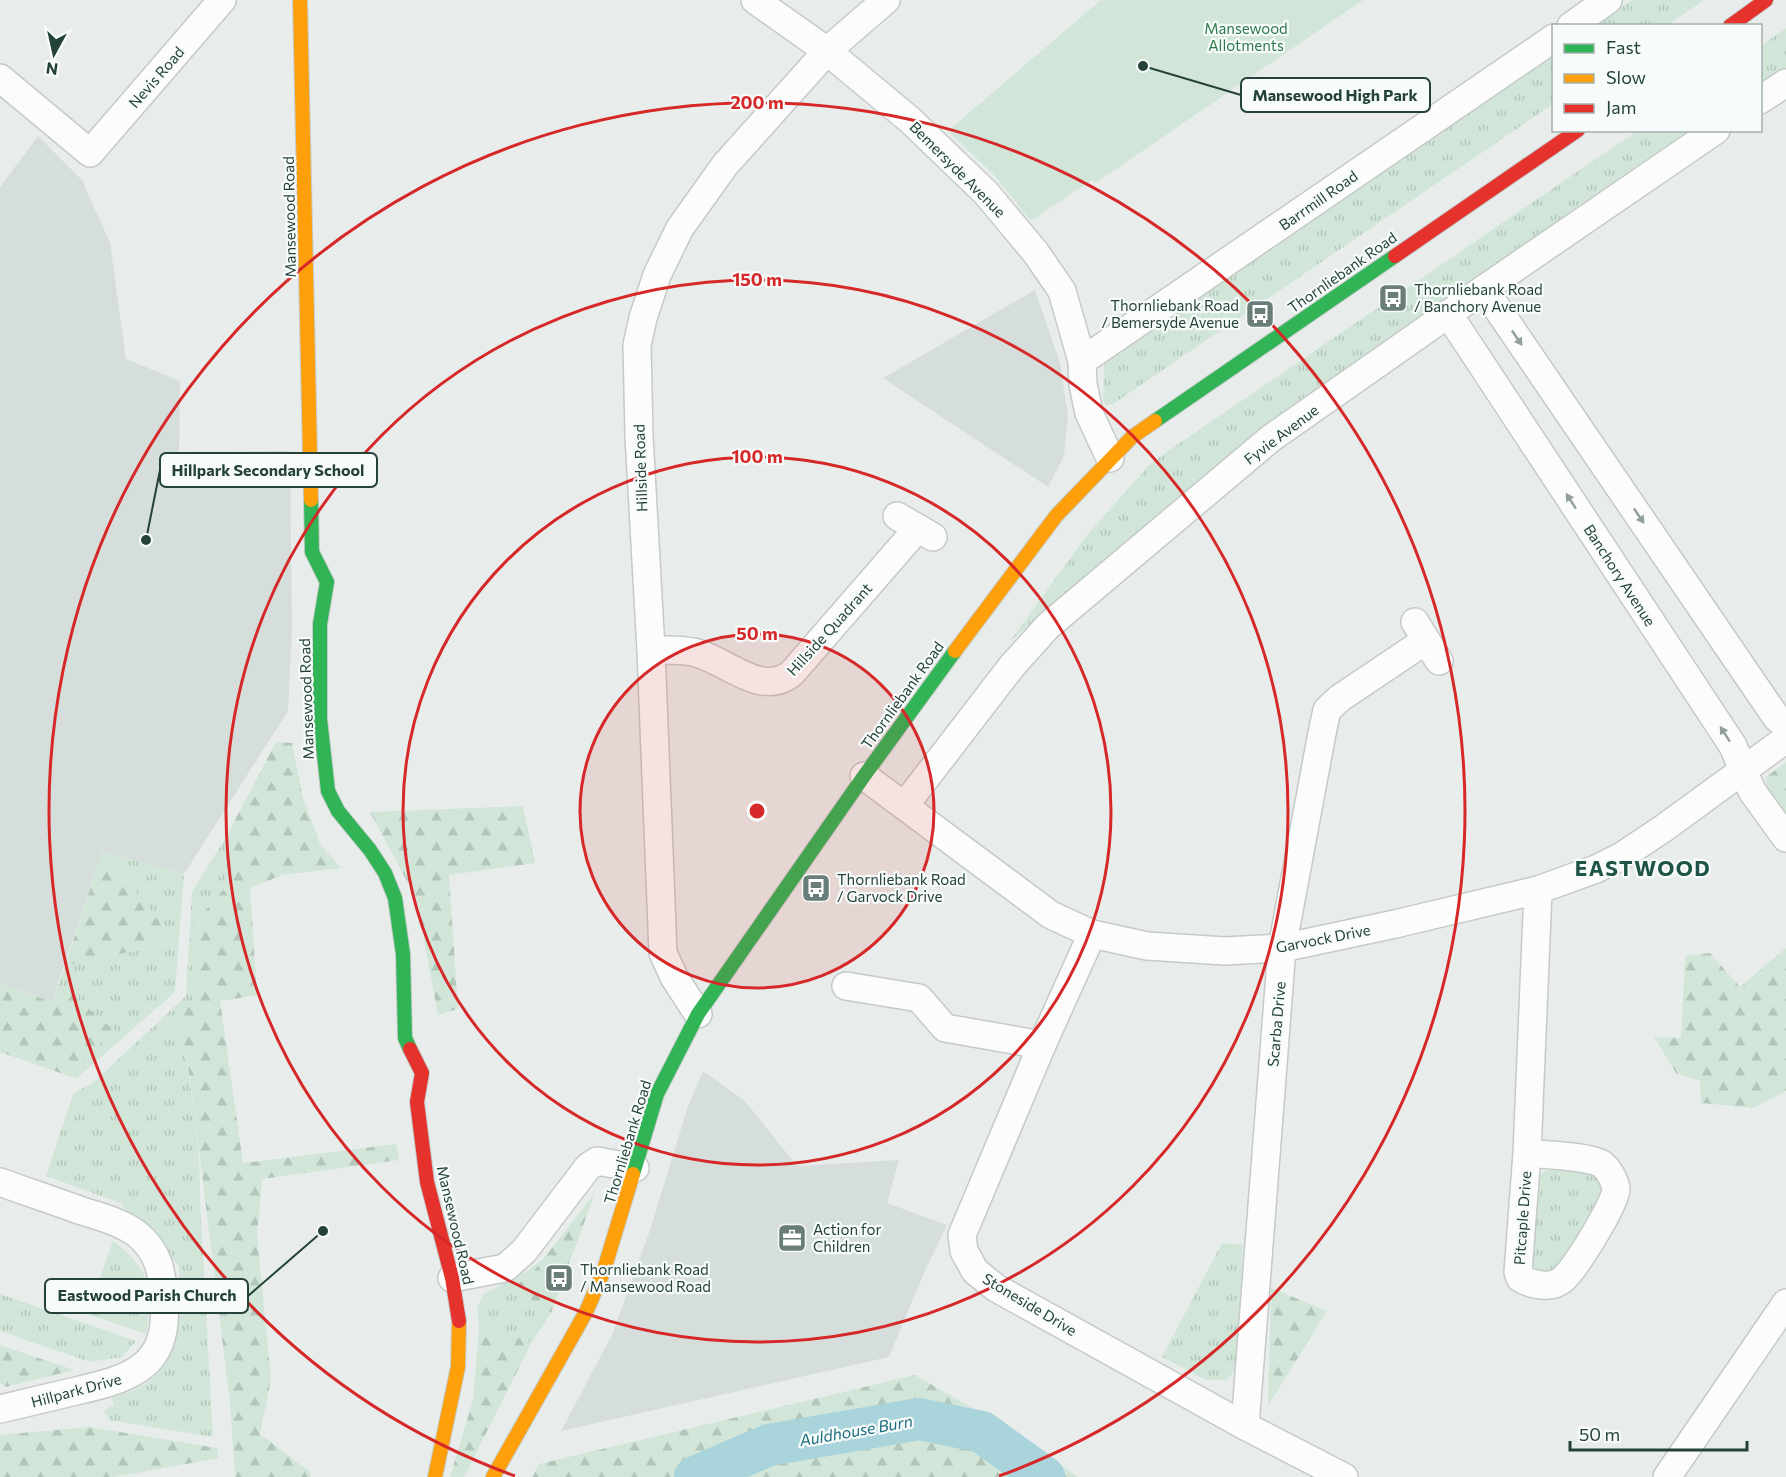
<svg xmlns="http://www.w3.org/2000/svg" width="1786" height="1477" viewBox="0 0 1786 1477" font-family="Commissioner,sans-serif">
<defs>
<pattern id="grass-tufts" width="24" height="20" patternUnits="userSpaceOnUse" patternTransform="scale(1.5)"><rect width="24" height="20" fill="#d1e6d8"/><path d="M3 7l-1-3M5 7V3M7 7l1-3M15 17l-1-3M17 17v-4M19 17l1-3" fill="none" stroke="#b3c6ba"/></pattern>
<pattern id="forest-firs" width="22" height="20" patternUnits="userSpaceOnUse" patternTransform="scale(1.5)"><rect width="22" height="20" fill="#d1e6d8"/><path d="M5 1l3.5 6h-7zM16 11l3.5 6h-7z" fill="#b3c6ba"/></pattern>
</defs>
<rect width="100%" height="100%" fill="#e8edeb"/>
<g fill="#d6dedb">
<polygon points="38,136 82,180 110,243 126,359 180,381 179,452 290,451 292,628 288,711 184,874 102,852 52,1002 0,984 0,187"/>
<polygon points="1035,290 1060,363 1068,417 1064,456 1048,487 883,378"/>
<polygon points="703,1071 745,1101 797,1166 899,1160 887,1203 947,1225 924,1273 889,1357 561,1431 612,1335 650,1230 688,1106"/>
</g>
<g fill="url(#grass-tufts)">
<polygon points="1632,0 1704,0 1667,25 1593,26"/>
<polygon points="1786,28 1786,71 1761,88 1761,46"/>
<polygon points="1553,51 1553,104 1113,404 1106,406 1103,400 1104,363 1509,80"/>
<polygon points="1637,131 1698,131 1458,294 1210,471 1010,641 1087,535 1152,462"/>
<path d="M226 837V887L190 928 198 993 179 1016C189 1077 201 1138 200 1200L213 1437 109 1420 104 1410 114 1405 112 1398C124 1393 141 1389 150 1381 185 1349 180 1309 179 1266L120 1203 46 1176 73 1094 93 1083 186 996 192 892Z"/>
<polygon points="102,852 184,874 175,992 77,1078 66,1075 114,1030 59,984 65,966 160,945 165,928"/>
<path d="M1552 1169 1596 1174 1603 1182 1604 1195 1561 1269 1549 1275C1539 1273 1534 1271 1531 1260L1536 1184C1539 1175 1542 1171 1552 1169Z"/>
<path d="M113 1241C129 1253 145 1269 150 1291 153 1303 147 1321 146 1334L87 1314Z"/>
<polygon points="1222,1243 1243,1245 1238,1366 1227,1380 1206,1380 1162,1357"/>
<polygon points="543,1259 533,1272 513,1288 551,1313 532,1342 479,1326 477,1307 484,1294 527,1271"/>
<polygon points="0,1294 136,1341 122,1357 90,1362 0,1331"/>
</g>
<g fill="url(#forest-firs)">
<polygon points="276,742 292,743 303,798 320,844 341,868 282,875 250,888 257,995 220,1001 243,1163 396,1144 399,1160 262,1179 257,1235 271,1379 260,1434 310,1472 311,1477 235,1477 230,1403 191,1085 179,1016 198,993 190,928 226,887 226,837"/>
<polygon points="1786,762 1786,823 1765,791 1766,777"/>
<polygon points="523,806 535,863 449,875 458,1009 438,1015 416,898 370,812"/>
<polygon points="102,852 165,928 160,945 65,966"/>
<polygon points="1786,948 1786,1091 1753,1108 1701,1103 1700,1081 1676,1073 1654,1037 1681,1038 1685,956 1710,953 1740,987"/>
<polygon points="0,984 52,1002 59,984 114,1030 66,1075 0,1052"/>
<polygon points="595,1193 551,1313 513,1288 533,1272"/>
<polygon points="1271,1288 1327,1311 1268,1406"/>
<polygon points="479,1326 532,1342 464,1477 450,1477 473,1400"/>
<polygon points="0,1345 74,1370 6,1387 0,1383"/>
<polygon points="915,1375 991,1419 981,1445 1028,1477 532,1477 539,1464"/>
<polygon points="89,1427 217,1448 219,1458 114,1477 0,1477 0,1435"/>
<polygon points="1012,1432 1078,1477 1061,1477 1009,1440"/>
</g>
<polygon fill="#d1e6d8" points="1101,0 1363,0 1096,183 1092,180 1031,221 993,174 948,131"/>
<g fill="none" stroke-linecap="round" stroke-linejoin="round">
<polyline stroke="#a9d4db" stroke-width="42" points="695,1477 769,1445 919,1419 982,1432 1044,1477"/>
<g stroke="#c5cac8" stroke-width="30">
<g id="street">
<polyline points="755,0 827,51 910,120 986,193 1036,253 1062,291 1082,361 1083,384 1089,413 1110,458"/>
<polyline points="1571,26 1608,0"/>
<polyline points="0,78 90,153 222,0"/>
<polyline points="1760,100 1786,83"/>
<polyline points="1484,289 1776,717 1786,726"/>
<polyline points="1449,315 1733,746 1752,791 1786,838"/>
<polyline points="1082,361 1554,38"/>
<polyline points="897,516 933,537"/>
<polyline points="1415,622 1439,661"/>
<path d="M651 650C665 650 679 649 693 652 724 658 761 699 792 673L918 528"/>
<polyline points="864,776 1051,915 1092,934 1147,946 1225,951 1282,948 1395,924 1538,890 1596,869 1622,856 1664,828 1786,739"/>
<polyline points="905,805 1012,666 1048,626 1270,439 1484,289 1716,130"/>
<polyline points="1092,934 1042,1045 962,1235 964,1251 975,1271 996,1288 1245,1426 1344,1477"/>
<polyline points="846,986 919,998 945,1028 1042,1045"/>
<polyline points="698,1014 674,977 663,953 651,650 639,436 637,345 643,318 657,275 680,228 725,165 827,51 886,0"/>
<path d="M1527 1153 1518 1272 1520 1278C1529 1284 1544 1287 1555 1284 1559 1282 1564 1279 1566 1276 1577 1265 1616 1203 1616 1189 1615 1181 1609 1170 1603 1165 1591 1156 1543 1155 1527 1153L1538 890"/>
<path d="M0 1182C27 1192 55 1201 82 1211 101 1217 121 1222 137 1234 159 1252 162 1272 164 1299 170 1367 132 1378 76 1391 51 1397 25 1403 0 1409"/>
<polyline points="452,1278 505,1268 524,1251 588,1167 597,1161 635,1168"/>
<polyline points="1245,1426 1282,948 1323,728 1327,710 1340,698 1425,641"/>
<polyline points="1667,1477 1786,1303"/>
</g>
</g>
<g stroke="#c3cbc8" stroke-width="16">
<g id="fast">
<polyline points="1155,421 1395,256"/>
<polyline points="311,500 312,552 327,582 320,624 320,719 328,791 338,811 370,850 385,873 395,898 403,954 405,1038 410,1049"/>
<polyline points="633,1174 657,1094 698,1014 864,776 955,651"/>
</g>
</g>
<g stroke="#c3cbc8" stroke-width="16">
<g id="slow">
<polyline points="300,0 311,500"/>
<polyline points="955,651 1056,516 1132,437 1155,421"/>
<polyline points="435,1477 458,1367 459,1321"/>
<polyline points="493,1477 586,1312 603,1273 633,1174"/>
</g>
</g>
<g stroke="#c3cbc8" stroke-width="16">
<g id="jam">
<polyline points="1730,26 1766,0"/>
<polyline points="1395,256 1578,130"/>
<polyline points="410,1049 422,1073 417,1102 427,1182 452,1278 459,1321"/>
</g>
</g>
<use href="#street" stroke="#fcfcfc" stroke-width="27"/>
<use href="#fast" stroke="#30b455" stroke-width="14"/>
<use href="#slow" stroke="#ff9f0a" stroke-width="14"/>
<use href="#jam" stroke="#e5322d" stroke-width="14"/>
</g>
<defs><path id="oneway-solid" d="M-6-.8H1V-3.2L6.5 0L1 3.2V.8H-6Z" transform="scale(1.5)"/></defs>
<g fill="#909f9b">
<use href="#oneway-solid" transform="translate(1517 338) rotate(56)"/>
<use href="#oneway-solid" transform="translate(1571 501) rotate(-123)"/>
<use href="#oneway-solid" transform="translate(1639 516) rotate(56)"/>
<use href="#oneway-solid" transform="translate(1725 734) rotate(-123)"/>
</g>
<circle cx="757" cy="811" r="177" fill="#d62828" fill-opacity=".12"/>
<g fill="none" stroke="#d62828" stroke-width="3">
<circle cx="757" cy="811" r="177"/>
<circle cx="757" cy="811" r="354"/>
<circle cx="757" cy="811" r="531"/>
<path d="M515 1476A708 708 0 1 1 999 1476"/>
</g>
<defs>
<g id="bus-square" transform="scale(1.5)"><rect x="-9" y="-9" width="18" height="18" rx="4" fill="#697e78" stroke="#f7fbf9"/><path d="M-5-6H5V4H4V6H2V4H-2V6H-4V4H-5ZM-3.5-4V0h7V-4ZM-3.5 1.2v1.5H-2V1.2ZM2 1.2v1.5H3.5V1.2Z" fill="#fff"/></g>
<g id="office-square" transform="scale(1.5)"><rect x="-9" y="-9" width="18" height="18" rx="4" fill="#697e78" stroke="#f7fbf9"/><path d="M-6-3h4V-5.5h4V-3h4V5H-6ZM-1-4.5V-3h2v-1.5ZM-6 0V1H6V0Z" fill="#fff"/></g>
</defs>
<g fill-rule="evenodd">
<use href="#bus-square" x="1393" y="298"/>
<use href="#bus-square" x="1260" y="314"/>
<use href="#bus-square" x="816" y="888"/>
<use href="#office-square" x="792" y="1238"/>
<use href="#bus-square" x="559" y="1278"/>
</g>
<g text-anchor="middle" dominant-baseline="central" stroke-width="4.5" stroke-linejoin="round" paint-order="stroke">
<g font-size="15" fill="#2d7a4b" stroke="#f7fbf9">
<text x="1246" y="28">Mansewood<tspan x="1246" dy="17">Allotments</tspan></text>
</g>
<g font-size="15" fill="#24423a" stroke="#f7fbf9">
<text transform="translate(156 77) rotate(-49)">Nevis Road</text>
<text transform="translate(958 169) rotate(45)">Bemersyde Avenue</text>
<text transform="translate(1318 200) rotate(-35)">Barrmill Road</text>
<text transform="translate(289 217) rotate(-91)">Mansewood Road</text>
<text transform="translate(1342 272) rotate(-35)">Thornliebank Road</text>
<text transform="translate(1281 434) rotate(-37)">Fyvie Avenue</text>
<text transform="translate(640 468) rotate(-92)">Hillside Road</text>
<text transform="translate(1620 575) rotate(57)">Banchory Avenue</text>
<text transform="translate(829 629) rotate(-48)">Hillside Quadrant</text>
<text transform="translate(902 695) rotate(-54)">Thornliebank Road</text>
<text transform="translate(306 699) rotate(-92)">Mansewood Road</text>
<text transform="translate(1323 938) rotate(-11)">Garvock Drive</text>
<text transform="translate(1276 1024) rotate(-85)">Scarba Drive</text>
<text transform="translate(627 1142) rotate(-73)">Thornliebank Road</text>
<text transform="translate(1522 1218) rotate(-86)">Pitcaple Drive</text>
<text transform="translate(456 1225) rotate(77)">Mansewood Road</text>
<text transform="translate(1030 1304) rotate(31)">Stoneside Drive</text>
<text transform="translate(76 1390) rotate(-15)">Hillpark Drive</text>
</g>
<g font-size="15" fill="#24423a" stroke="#f7fbf9" text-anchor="start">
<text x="1414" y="289">Thornliebank Road<tspan x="1414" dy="17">/ Banchory Avenue</tspan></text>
<text x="1239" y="305" text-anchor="end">Thornliebank Road<tspan x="1239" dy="17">/ Bemersyde Avenue</tspan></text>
<text x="837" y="879">Thornliebank Road<tspan x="837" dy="17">/ Garvock Drive</tspan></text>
<text x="813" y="1229">Action for<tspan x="813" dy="17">Children</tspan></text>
<text x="580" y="1269">Thornliebank Road<tspan x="580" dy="17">/ Mansewood Road</tspan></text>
</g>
<g font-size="16" font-style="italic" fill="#1c6f80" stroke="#f7fbf9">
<text transform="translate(856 1430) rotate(-10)">Auldhouse Burn</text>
</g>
<g font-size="21" font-weight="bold" letter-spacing="1.5" fill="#1f5548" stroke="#f7fbf9">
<text x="1643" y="867">EASTWOOD</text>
</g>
</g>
<circle cx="757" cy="811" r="9" fill="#d62828" stroke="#f7fbf9" stroke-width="3"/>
<g font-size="18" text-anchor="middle" font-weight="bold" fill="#d62828" stroke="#f7fbf9" stroke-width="4.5" stroke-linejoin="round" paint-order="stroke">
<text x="757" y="109">200 m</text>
<text x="757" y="286">150 m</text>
<text x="757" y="463">100 m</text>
<text x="757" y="640">50 m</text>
</g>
<path fill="none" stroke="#24423a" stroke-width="2" d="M1143 66L1241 95M146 540L160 470M323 1231L248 1296"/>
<g fill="#24423a" stroke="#f7fbf9" stroke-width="2">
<circle cx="1143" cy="66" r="6"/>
<circle cx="146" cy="540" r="6"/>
<circle cx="323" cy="1231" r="6"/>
</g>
<g fill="#f7fbf9" stroke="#24423a" stroke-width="2">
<rect x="1241" y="78" width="189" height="34" rx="6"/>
<rect x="160" y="453" width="217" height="34" rx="6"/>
<rect x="45" y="1279" width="203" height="34" rx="6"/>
</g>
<g font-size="16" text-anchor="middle" font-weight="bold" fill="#24423a">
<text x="1335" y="101">Mansewood High Park</text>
<text x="268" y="476">Hillpark Secondary School</text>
<text x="147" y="1301">Eastwood Parish Church</text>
</g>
<rect x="1552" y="24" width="210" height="108" fill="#f7fbf9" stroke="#a3b1ad" stroke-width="1.5"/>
<rect x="1564" y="44" width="30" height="9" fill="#30b455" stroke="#a3b1ad" stroke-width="1.5"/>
<text x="1606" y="54" font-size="18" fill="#24423a">Fast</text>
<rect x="1564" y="74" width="30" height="9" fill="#ff9f0a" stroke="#a3b1ad" stroke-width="1.5"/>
<text x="1606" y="84" font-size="18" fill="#24423a">Slow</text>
<rect x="1564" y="104" width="30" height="9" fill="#e5322d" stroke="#a3b1ad" stroke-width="1.5"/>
<text x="1606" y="114" font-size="18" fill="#24423a">Jam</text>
<g transform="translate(54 54) rotate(188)" stroke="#f7fbf9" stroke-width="4.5" paint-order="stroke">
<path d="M0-4.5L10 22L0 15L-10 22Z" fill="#24423a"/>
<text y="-9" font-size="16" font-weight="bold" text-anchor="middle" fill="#24423a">N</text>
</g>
<path d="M1570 1441v9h177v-9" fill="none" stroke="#24423a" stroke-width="3"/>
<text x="1579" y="1441" font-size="18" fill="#24423a" stroke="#f7fbf9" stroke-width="4.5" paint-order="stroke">50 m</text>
</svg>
